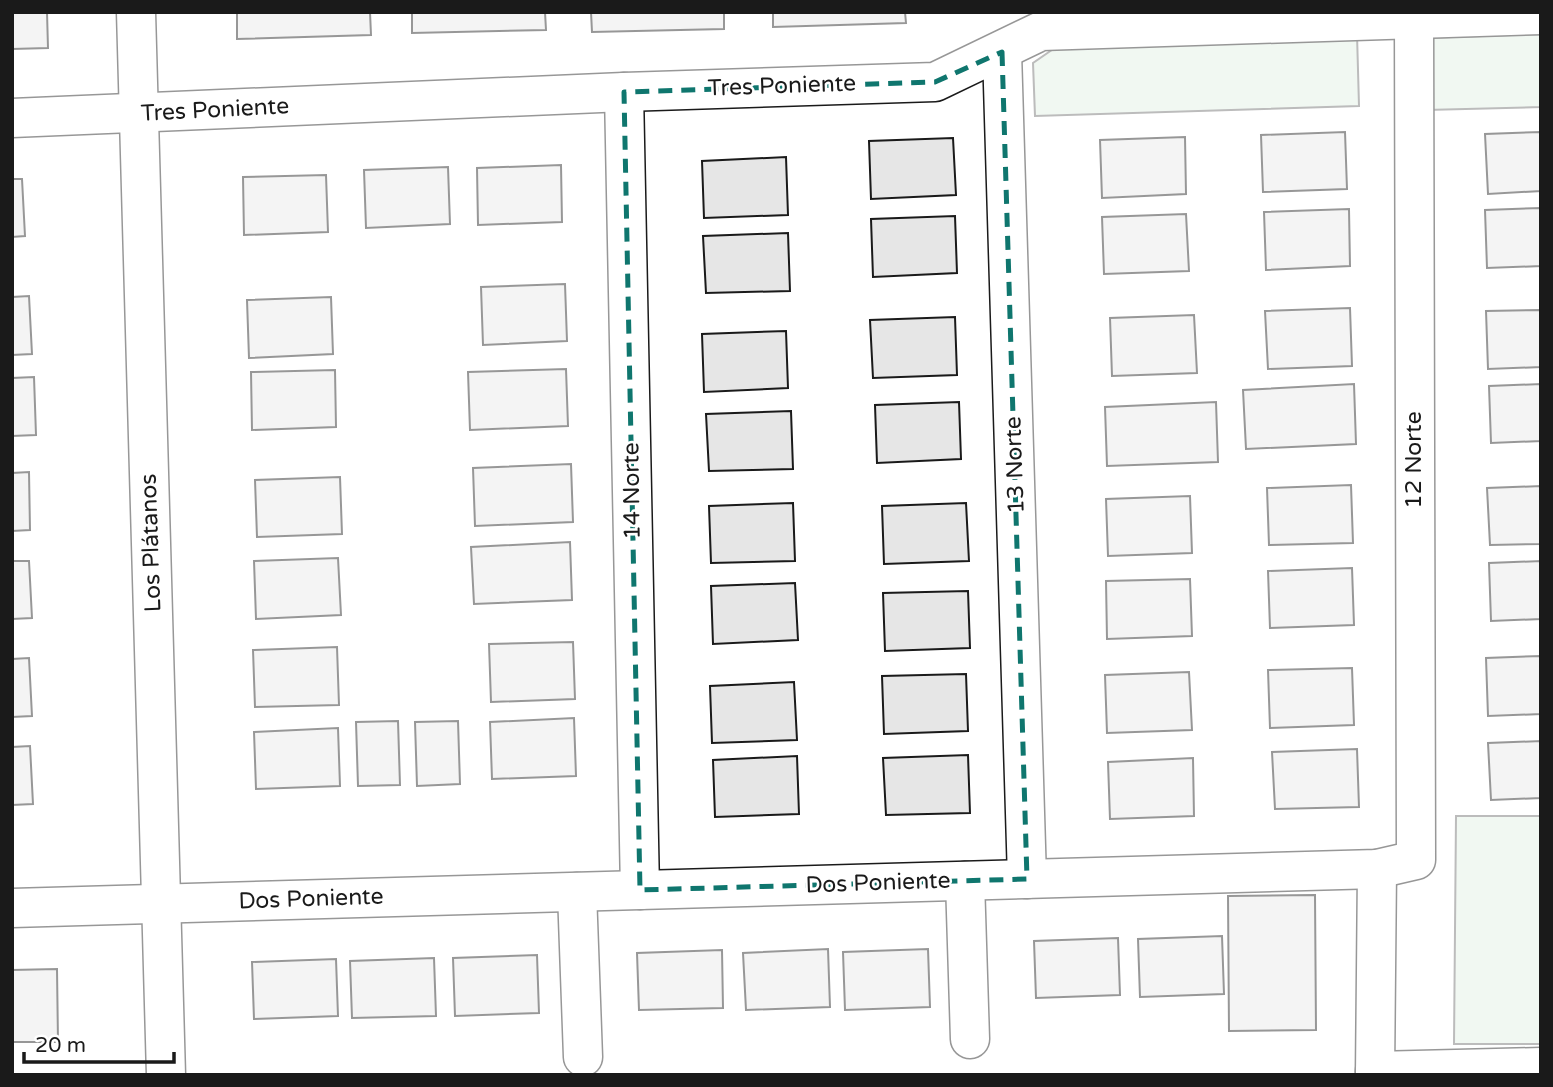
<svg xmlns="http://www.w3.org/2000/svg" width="1553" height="1087" viewBox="0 0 1553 1087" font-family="'Varela Round',sans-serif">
<rect width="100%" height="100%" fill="#fff"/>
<g fill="#e0efe3" stroke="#6a6a6a" stroke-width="2">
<polygon points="1357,34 1359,106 1035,116 1033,63 1062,43"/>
<polygon points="1541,34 1541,107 1426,110 1423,38"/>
<polygon points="1456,816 1541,816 1541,1044 1454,1044"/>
</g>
<g fill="#e6e6e6" stroke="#1a1a1a" stroke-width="2">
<polygon points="12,12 47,12 48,48 12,49"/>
<polygon points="237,12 370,12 371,35 237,39"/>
<polygon points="412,12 545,12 546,30 412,33"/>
<polygon points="591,12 724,12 724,29 592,32"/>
<polygon points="773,12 905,12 906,23 773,27"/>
<polygon points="1345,132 1347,189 1263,192 1261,135"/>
<polygon points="1541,132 1541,191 1488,194 1485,134"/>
<polygon points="1185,137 1186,194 1102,198 1100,140"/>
<polygon points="953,138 956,195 871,199 869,141"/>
<polygon points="786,157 788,215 704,218 702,161"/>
<polygon points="561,165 562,222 478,225 477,168"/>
<polygon points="448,167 450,224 366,228 364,170"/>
<polygon points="326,175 328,232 244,235 243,177"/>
<polygon points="12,179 22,179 25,236 12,237"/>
<polygon points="1541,208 1541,266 1487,268 1485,210"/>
<polygon points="1349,209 1350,266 1266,270 1264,212"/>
<polygon points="1186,214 1189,271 1104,274 1102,217"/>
<polygon points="955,216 957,273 873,277 871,219"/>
<polygon points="788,233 790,291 706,293 703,236"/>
<polygon points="565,284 567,341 483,345 481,287"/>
<polygon points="29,296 32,354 12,355 12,297"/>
<polygon points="331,297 333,354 249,358 247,300"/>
<polygon points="1350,308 1352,366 1268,369 1265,311"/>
<polygon points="1541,310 1541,367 1488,369 1486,311"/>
<polygon points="1194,315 1197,373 1112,376 1110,318"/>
<polygon points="955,317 957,375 873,378 870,320"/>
<polygon points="786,331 788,388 704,392 702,334"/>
<polygon points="566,369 568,426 470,430 468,372"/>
<polygon points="335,370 336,427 252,430 251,372"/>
<polygon points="34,377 36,435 12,436 12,378"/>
<polygon points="1354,384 1356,444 1246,449 1243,390"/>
<polygon points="1541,384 1541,441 1491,443 1489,386"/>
<polygon points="959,402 961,459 877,463 875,405"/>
<polygon points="1216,402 1218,462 1107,466 1105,407"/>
<polygon points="791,411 793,469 709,471 706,414"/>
<polygon points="571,464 573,522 475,526 473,468"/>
<polygon points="29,472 30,530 12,531 12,473"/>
<polygon points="340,477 342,534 257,537 255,480"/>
<polygon points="1351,485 1353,543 1269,545 1267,488"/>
<polygon points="1541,486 1541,544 1490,545 1487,488"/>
<polygon points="1190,496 1192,553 1108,556 1106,499"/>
<polygon points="793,503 795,561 711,563 709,506"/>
<polygon points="966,503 969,561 884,564 882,506"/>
<polygon points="570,542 572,600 474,604 471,547"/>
<polygon points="338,558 341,615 256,619 254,561"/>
<polygon points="12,561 29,561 32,618 12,619"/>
<polygon points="1541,561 1541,619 1491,621 1489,563"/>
<polygon points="1352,568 1354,625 1270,628 1268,571"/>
<polygon points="1190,579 1192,636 1107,639 1106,581"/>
<polygon points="795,583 798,640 713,644 711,586"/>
<polygon points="968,591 970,648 885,651 883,593"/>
<polygon points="573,642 575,699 491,702 489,644"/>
<polygon points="337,647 339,705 255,707 253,650"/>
<polygon points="1541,656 1541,714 1488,716 1486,658"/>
<polygon points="29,658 32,716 12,717 12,659"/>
<polygon points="1352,668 1354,725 1270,728 1268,670"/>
<polygon points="1189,672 1192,730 1107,733 1105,675"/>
<polygon points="966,674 968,731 884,734 882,676"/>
<polygon points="794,682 797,740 712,743 710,686"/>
<polygon points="574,718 576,776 492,779 490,722"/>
<polygon points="398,721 400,785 358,786 356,722"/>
<polygon points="458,721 460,784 417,786 415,722"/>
<polygon points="338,728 340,786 256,789 254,732"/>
<polygon points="1541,741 1541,798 1491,800 1488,743"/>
<polygon points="30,746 33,804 12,805 12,747"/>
<polygon points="1357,749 1359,807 1275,809 1272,752"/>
<polygon points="968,755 970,813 886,815 883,758"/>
<polygon points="797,756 799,814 715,817 713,760"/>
<polygon points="1193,758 1194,816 1110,819 1108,762"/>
<polygon points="1315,895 1316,1030 1229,1031 1228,896"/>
<polygon points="1222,936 1224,994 1140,997 1138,939"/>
<polygon points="1118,938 1120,995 1036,998 1034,941"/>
<polygon points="828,949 830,1007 746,1010 743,953"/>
<polygon points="928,949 930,1007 845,1010 843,952"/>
<polygon points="722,950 723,1008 639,1010 637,953"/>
<polygon points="537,955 539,1013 455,1016 453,958"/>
<polygon points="434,958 436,1016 352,1018 350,961"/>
<polygon points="336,959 338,1016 254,1019 252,962"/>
<polygon points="57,969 58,1042 12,1042 12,970"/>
</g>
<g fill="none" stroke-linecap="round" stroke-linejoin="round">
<g stroke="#1a1a1a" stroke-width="41">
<g id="minor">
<polyline points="136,12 166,1075"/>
<polyline points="1002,52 1027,879"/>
<polyline points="624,92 640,890"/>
<polyline points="12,118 624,92 935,82 1041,31 1541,15"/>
<polyline points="965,881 970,1039"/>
<polyline points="577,892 583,1057"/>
<polyline points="12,908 1377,869 1416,860 1414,19"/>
<polyline points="1375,1071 1541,1067"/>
<polyline points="1375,1075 1377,869"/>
</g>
</g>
<use href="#minor" stroke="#fff" stroke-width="38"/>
</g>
<path d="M0 0H1553V1087H0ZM1002 52 1027 879 640 890 624 92 935 82Z" fill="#fff" fill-opacity=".55" fill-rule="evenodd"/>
<path fill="none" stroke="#0f766e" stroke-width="5" stroke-dasharray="14 9" stroke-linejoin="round" d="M1002 52 1027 879 640 890 624 92 935 82Z"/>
<g text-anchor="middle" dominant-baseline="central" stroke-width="5" stroke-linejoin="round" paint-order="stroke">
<g font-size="23" fill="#1a1a1a" stroke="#fff">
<text transform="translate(782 86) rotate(-2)">Tres Poniente</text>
<text transform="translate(215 110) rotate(-3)">Tres Poniente</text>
<text transform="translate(1414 460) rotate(-90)">12 Norte</text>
<text transform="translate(1015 465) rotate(-92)">13 Norte</text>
<text transform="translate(632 491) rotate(-91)">14 Norte</text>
<text transform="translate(151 543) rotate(-92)">Los Plátanos</text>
<text transform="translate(878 883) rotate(-2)">Dos Poniente</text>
<text transform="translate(311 899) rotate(-2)">Dos Poniente</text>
</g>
</g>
<rect width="1553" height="1087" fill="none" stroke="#1a1a1a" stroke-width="28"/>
<path d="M24 1052v10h150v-10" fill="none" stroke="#1a1a1a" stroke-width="3.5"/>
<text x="35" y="1052" font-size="21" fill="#1a1a1a" stroke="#ffffff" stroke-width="5" paint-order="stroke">20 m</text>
</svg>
